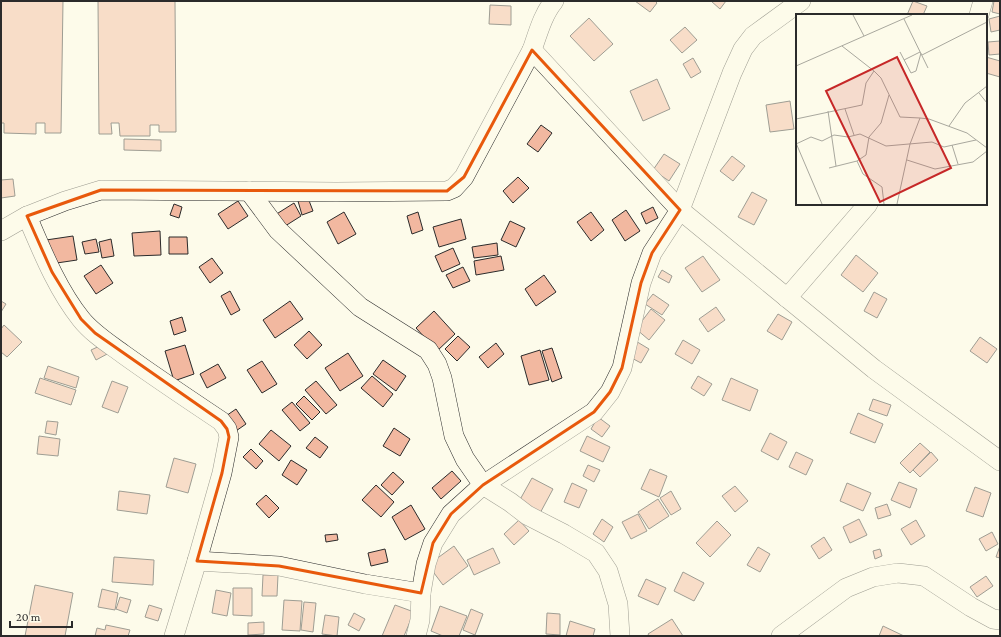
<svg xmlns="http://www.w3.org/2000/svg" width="1001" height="637" viewBox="0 0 1001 637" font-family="'Crimson Pro',serif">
<rect width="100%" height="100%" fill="#fdfbea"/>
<g fill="#f2b8a0" stroke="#2b2b2b">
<polygon points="1,1 63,1 61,133 45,133 45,123 36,123 36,134 4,133 4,123 1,123"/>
<polygon points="98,1 175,1 176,132 159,132 159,125 150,125 150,136 120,136 119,123 111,123 112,134 99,134"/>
<polygon points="635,1 655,1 657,3 650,12"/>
<polygon points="711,1 726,1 720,9"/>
<polygon points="913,1 927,6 923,15 907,15"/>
<polygon points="994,1 1000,1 1000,14 992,12"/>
<polygon points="490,5 511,6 511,25 489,24"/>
<polygon points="1000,16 1000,30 991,32 989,19"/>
<polygon points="589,18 613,44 594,61 570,36"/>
<polygon points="685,27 697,40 682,53 670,40"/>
<polygon points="1000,41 1000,54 989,55 988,42"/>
<polygon points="986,57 1000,61 1000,77 986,73"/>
<polygon points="693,58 701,72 691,78 683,64"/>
<polygon points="657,79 670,109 643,121 630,91"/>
<polygon points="790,101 794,129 770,132 766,105"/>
<polygon points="541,125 552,133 538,152 527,144"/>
<polygon points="124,139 161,140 161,151 124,150"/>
<polygon points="664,154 680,164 669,181 653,170"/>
<polygon points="732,156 745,166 733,181 720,171"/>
<polygon points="518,177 529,188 513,203 503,191"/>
<polygon points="13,179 15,196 1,198 1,180"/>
<polygon points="752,192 767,200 754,225 738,217"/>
<polygon points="308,198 313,211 302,215 298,201"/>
<polygon points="238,201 248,216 228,229 218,214"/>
<polygon points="294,203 301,216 282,228 275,215"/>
<polygon points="174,204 182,207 179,218 170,215"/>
<polygon points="653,207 658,218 646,224 641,213"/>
<polygon points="626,210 640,231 625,241 612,220"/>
<polygon points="344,212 356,234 338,244 327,222"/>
<polygon points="418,212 423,230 412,234 407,216"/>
<polygon points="591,212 604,230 591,241 577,222"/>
<polygon points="461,219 466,239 439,247 433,227"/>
<polygon points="510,221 525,228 516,247 501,240"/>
<polygon points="160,231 161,255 134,256 132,233"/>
<polygon points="73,236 77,260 50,264 46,240"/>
<polygon points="169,237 187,237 188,254 169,254"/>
<polygon points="96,239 99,252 85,254 82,242"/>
<polygon points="111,239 114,256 102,258 99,242"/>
<polygon points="497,243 498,255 474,258 472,247"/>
<polygon points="453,248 460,264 442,272 435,256"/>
<polygon points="856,255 878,273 863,292 841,275"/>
<polygon points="501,256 504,270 476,275 474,261"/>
<polygon points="703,256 720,280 702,292 685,268"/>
<polygon points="212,258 223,273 210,283 199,267"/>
<polygon points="101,265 113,283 96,294 84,276"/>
<polygon points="463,267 470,281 453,288 446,275"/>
<polygon points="662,270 672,276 669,283 658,277"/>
<polygon points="544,275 556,292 536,306 525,289"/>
<polygon points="230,291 240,310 231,315 221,296"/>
<polygon points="874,292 887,299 877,318 864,311"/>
<polygon points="653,294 669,305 662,315 645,304"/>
<polygon points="1,301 6,304 1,312"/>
<polygon points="290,301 303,319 275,338 263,320"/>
<polygon points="716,307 725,320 708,332 699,319"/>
<polygon points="651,309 665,320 649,340 636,329"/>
<polygon points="434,311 455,334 437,351 416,328"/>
<polygon points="778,314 792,322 782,340 767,331"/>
<polygon points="182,317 186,331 174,335 170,321"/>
<polygon points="4,325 22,342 7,357 1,352 1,329"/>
<polygon points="309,331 322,345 307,359 294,345"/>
<polygon points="458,336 470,347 457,361 445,349"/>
<polygon points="980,337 997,349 987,363 970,351"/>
<polygon points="634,340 649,349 641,363 626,355"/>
<polygon points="683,340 700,350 692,364 675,354"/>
<polygon points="496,343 504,354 488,368 479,357"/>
<polygon points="104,344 109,353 96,360 91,350"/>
<polygon points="185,345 194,374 174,381 165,351"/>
<polygon points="552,348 562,378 552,382 542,351"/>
<polygon points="540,350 549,380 529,385 521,356"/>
<polygon points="348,353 363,376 340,391 325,368"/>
<polygon points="383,360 406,376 396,391 373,374"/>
<polygon points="262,361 277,384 262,393 247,370"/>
<polygon points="218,364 226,378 207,388 200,374"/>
<polygon points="48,366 79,377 76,388 44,378"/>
<polygon points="372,376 393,394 383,407 361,388"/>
<polygon points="698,376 712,384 704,396 691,388"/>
<polygon points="40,378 76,390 71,405 35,393"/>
<polygon points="731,378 758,390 750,411 722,400"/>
<polygon points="112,381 128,387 118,413 102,407"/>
<polygon points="316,381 337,405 326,414 305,390"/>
<polygon points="304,396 320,412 312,420 296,404"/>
<polygon points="873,399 891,405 887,416 869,410"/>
<polygon points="292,402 310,423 300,431 282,410"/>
<polygon points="236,409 246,424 233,433 223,418"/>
<polygon points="858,413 883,424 875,443 850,433"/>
<polygon points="598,417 610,426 602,437 591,429"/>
<polygon points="47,421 58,422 56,435 45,433"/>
<polygon points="394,428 410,439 400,456 383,446"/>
<polygon points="271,430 291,446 279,461 259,444"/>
<polygon points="770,433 787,442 778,460 761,451"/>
<polygon points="39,436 60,439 58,456 37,454"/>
<polygon points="587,436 610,447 603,462 580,451"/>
<polygon points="315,437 328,447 320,458 306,448"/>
<polygon points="920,443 930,452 910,473 900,463"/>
<polygon points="251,449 263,461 256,469 243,457"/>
<polygon points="796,452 813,460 806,475 789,467"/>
<polygon points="931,452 938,460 920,477 913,470"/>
<polygon points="174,458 196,464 188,493 166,487"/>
<polygon points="291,460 307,470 297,485 282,475"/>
<polygon points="588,465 600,470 594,482 583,476"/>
<polygon points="650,469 667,476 659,497 641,489"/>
<polygon points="452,471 461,481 441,499 432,488"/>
<polygon points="393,472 404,482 392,495 381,485"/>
<polygon points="532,478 553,489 538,517 517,505"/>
<polygon points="899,482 917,489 910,508 891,500"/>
<polygon points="572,483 587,490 579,508 564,502"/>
<polygon points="847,483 871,493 863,511 840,501"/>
<polygon points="376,485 394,502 381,517 362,500"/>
<polygon points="735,486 748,501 735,512 722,496"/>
<polygon points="975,487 991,493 983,517 966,511"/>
<polygon points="119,491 150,495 147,514 117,510"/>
<polygon points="671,491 681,509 671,515 660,498"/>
<polygon points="266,495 279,508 269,518 256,504"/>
<polygon points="658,499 669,516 649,529 638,512"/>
<polygon points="887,504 891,515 878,519 875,508"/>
<polygon points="411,505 425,529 405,540 392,517"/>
<polygon points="638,514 647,531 631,539 622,522"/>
<polygon points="602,519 613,527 604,542 593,534"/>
<polygon points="859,519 867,535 850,543 843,527"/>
<polygon points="519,520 529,531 514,545 504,534"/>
<polygon points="916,520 925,536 911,545 901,529"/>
<polygon points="717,521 731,535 710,557 696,543"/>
<polygon points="992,532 998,544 986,551 979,539"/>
<polygon points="337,534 338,540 326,542 325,535"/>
<polygon points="824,537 832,550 819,559 811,546"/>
<polygon points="454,546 468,566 443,585 428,565"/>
<polygon points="1000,546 1000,558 996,557"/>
<polygon points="758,547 770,554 760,572 747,565"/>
<polygon points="493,548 500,563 474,575 467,560"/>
<polygon points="385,549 388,562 371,566 368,553"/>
<polygon points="880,549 882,556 875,559 873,551"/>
<polygon points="114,557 154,560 153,585 112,582"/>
<polygon points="683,572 704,583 694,601 674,591"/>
<polygon points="263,575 278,575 277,596 262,596"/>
<polygon points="986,576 993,586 977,597 970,587"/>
<polygon points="646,579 666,588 658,605 638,596"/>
<polygon points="35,585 73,593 65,636 25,636"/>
<polygon points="233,588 252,588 252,616 233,615"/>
<polygon points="102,589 118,593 115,610 98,607"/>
<polygon points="216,590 231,593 227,616 212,613"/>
<polygon points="120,597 131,600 127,613 116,609"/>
<polygon points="284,600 302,601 300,631 282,630"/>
<polygon points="304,602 316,603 313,632 301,630"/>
<polygon points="149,605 162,609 158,621 145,617"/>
<polygon points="395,605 414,612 404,636 382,636"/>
<polygon points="440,606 467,616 459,636 443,636 431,631"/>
<polygon points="471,609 483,614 475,635 463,630"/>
<polygon points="354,613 365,619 359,631 348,625"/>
<polygon points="547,613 560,614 560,635 546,634"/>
<polygon points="325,615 339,617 337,636 322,634"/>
<polygon points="672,619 683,636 649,636 648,634"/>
<polygon points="570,621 595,629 593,636 566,636"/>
<polygon points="264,622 264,634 248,635 248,623"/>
<polygon points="106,625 130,630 128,636 95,636 97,628 105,630"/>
<polygon points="883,626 904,636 879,636"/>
</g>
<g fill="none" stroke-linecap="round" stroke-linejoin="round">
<g stroke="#2b2b2b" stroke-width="20">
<g id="minor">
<path d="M554 1C543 14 538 33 532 50L680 210 874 369 1000 461"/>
<polyline points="979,15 983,1"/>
<polyline points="249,191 278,230 360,307 428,350 437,364 442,378 454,436 465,459 483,485 510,502 527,515 564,534 596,553 608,571 618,604 620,636"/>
<polyline points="27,216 65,201 101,190 336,192 447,191 454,188 464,177 532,50"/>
<path d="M1 231 27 216C42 251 57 289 81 319 92 333 108 343 123 354 155 377 188 399 221 421L227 429 229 437 222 473 197 561 174 636"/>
<polyline points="787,298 868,204"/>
<polyline points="197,561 279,566 365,584 421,593"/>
<polyline points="416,636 420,620 421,593 426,564 433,543 451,514 483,485 594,412 610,392 622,368 641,283 652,253 680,210 732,73 743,49 753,36 801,1"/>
<polyline points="781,636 846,588 873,577 898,573 924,576 971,607 993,619 1000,620"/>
</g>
</g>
<use href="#minor" stroke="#fdfbea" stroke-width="19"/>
</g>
<path d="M0 0H1001V637H0ZM532 50 680 210 652 253 641 283 622 368 610 392 594 412 483 485 451 514 433 543 421 593 279 566 197 561 222 473 229 437 227 429 221 421 95 333 81 319 52 272 27 216 101 190 447 191 464 177Z" fill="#fdfbea" fill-opacity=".55" fill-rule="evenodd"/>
<path fill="none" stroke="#e8590c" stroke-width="3" stroke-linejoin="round" d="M532 50 680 210 652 253 641 283 622 368 610 392 594 412 483 485 451 514 433 543 421 593 279 566 197 561 222 473 229 437 227 429 221 421 95 333 81 319 52 272 27 216 101 190 447 191 464 177Z"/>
<g transform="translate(796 14)">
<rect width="191" height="191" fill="#fdfbea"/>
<path fill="none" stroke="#a9a89e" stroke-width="1" d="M57 1 68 22M108 5 132 54M104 38 115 59 120 57 125 39M126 41 191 8M108 46 124 38M0 52 116 1M78 57 85 64 104 103 124 104M183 79 191 89M49 95 58 121M32 97 40 152M0 105 66 91 70 69 78 57 46 32M153 112 169 89 191 72M0 129 26 190M0 130 15 123 26 127 38 121 52 123 64 120 90 132 136 128 148 133 180 126M156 131 162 150M111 146 139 155 177 148 191 137M61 147 67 160 86 173 88 190M33 154 61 147 70 141 73 123 85 109 93 81M101 190 114 130 124 104 133 105 171 119 191 134"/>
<path fill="#c62828" fill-opacity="0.15" stroke="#c62828" stroke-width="2" d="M101 43 155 154 84 188 30 77Z"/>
<rect width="191" height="191" fill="none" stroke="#2b2b2b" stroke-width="2"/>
</g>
<rect width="1001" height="637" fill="none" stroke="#2b2b2b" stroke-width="4"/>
<path d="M10 621v6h62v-6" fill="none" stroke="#2b2b2b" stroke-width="2"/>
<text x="16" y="621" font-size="12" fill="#2b2b2b" stroke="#fdfbea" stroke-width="3" paint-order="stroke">20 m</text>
</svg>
